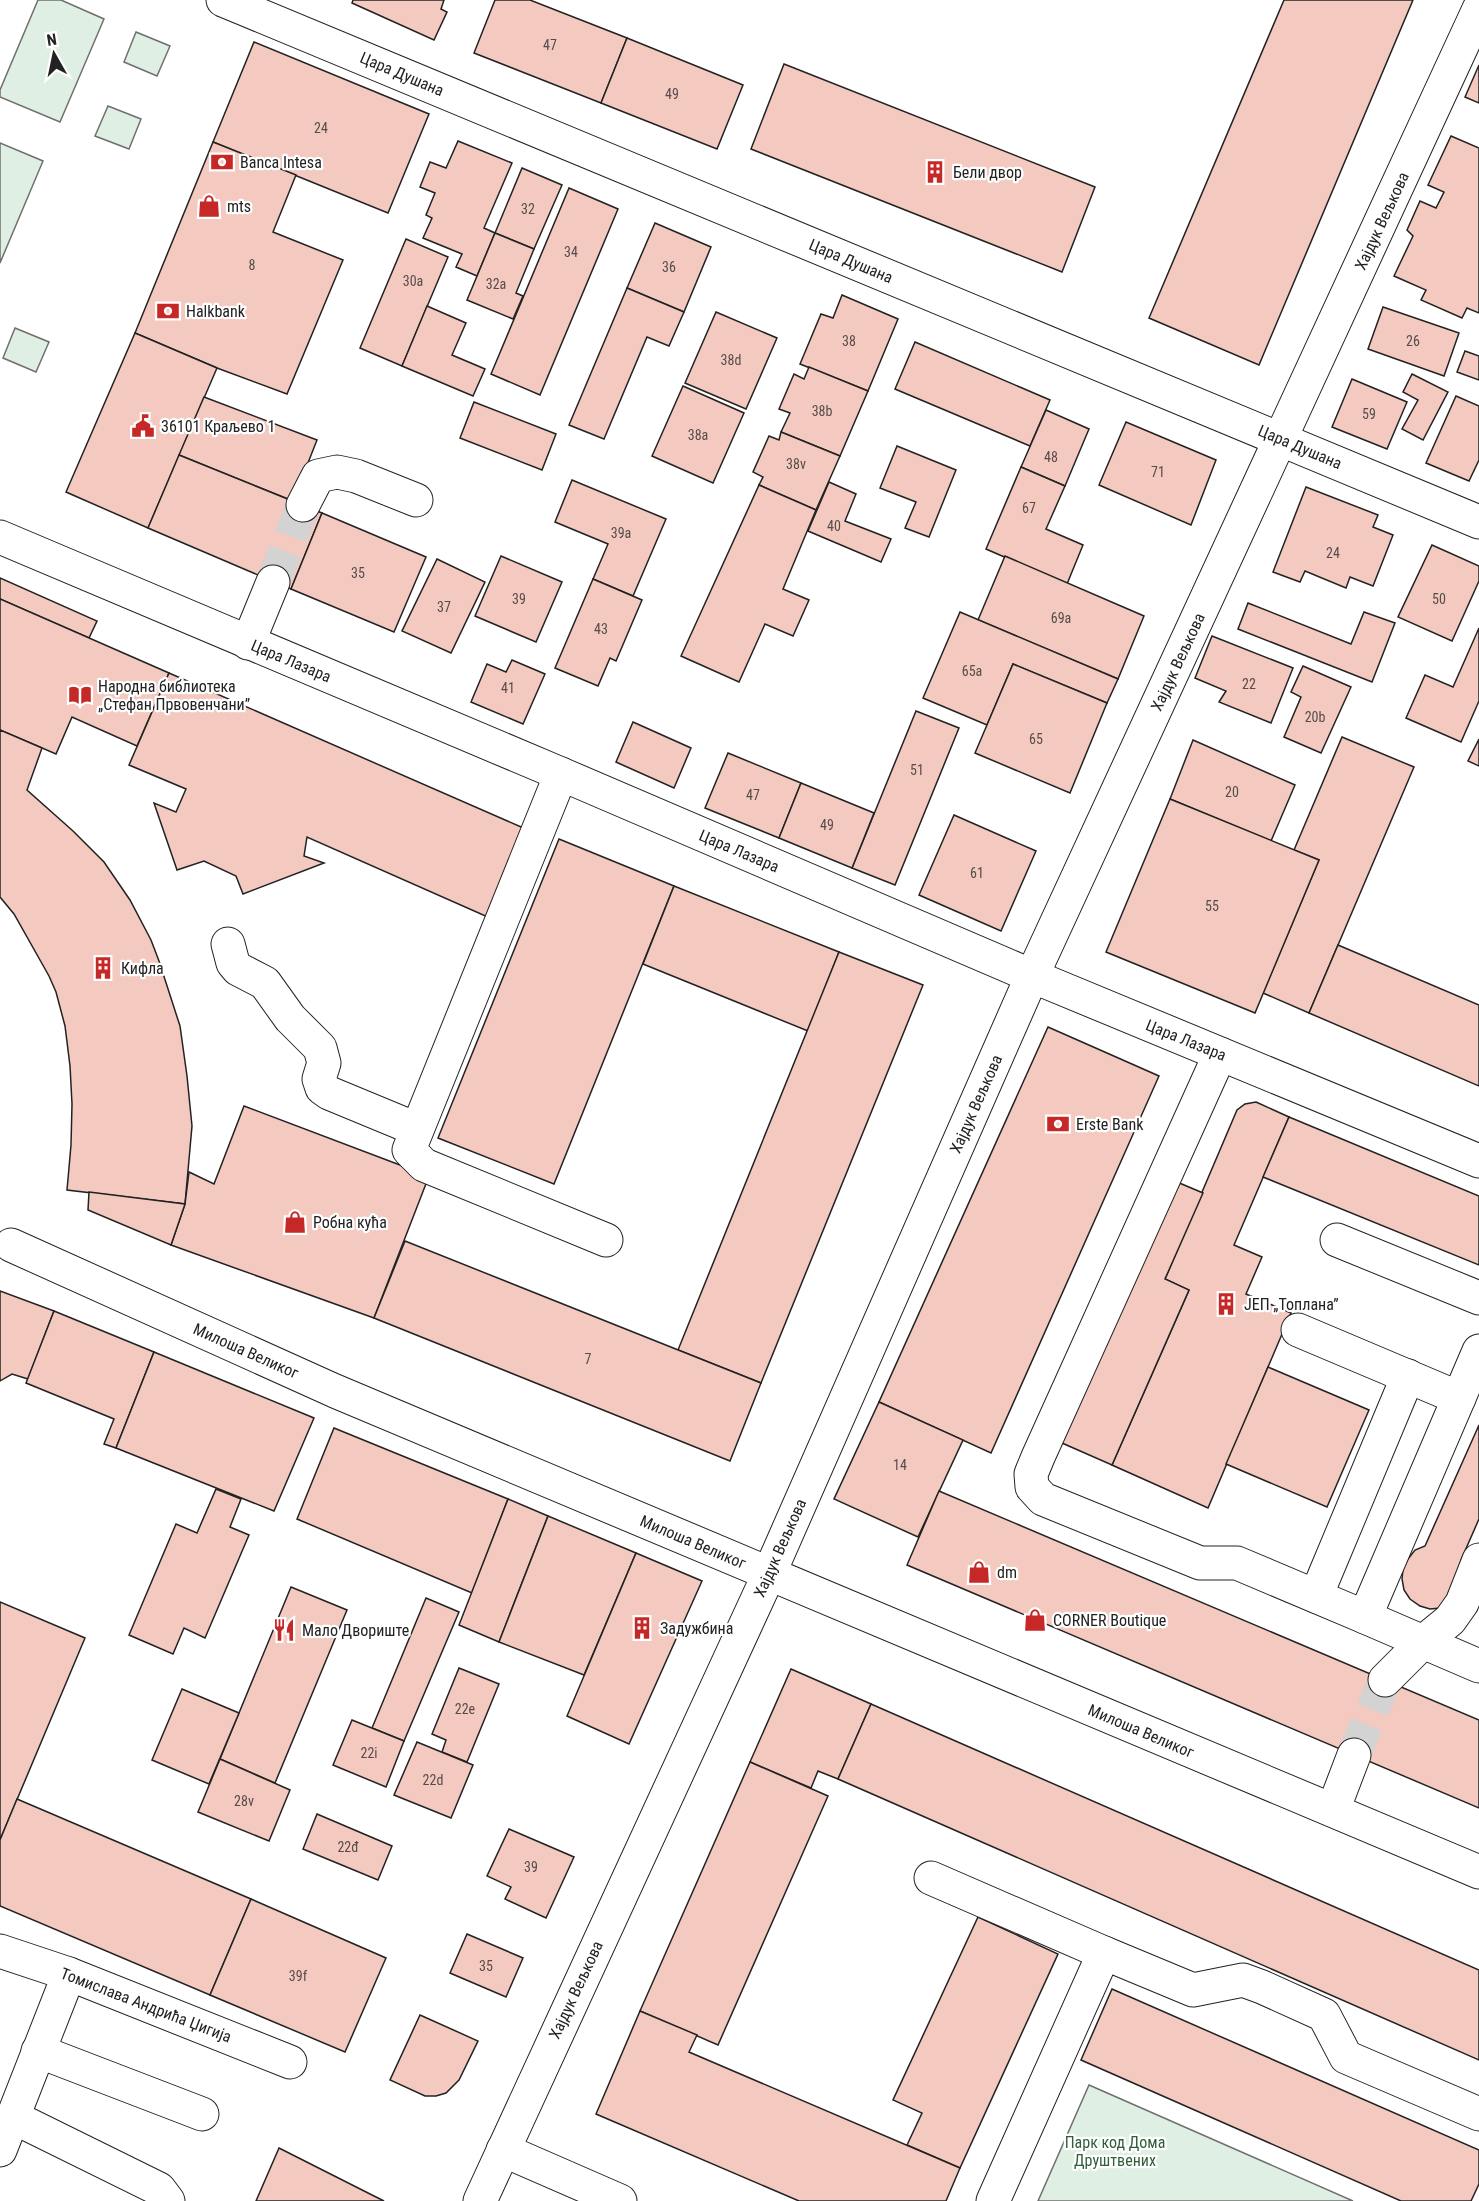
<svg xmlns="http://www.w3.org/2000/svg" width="1479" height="2201" viewBox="0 0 1479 2201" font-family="'Roboto Condensed',sans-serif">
<rect width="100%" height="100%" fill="#fff"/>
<g fill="#e0efe3" stroke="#6f6f6f" stroke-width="1.5">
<polygon points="38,0 61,0 104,19 60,122 0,97 0,90"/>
<polygon points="136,32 170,46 157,76 124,62"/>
<polygon points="108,106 141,119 129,149 95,136"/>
<polygon points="0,143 43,161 0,263"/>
<polygon points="15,328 49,342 36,372 3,358"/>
<polygon points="1089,2085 1353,2201 1038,2201"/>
</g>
<g fill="#f3c9c0" stroke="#222" stroke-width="1.5">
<polygon points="353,0 444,0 441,9 447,12 434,40 352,3"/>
<polygon points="495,0 530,0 627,38 601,103 474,53"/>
<polygon points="1284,0 1413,0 1259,365 1149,318"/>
<polygon points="627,38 743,85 717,149 601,103"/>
<polygon points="254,42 429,114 388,213 213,142"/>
<polygon points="784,64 1095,187 1062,272 751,149"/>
<polygon points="1479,65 1479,103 1465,97"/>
<polygon points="1451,136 1479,148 1479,313 1467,308 1462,318 1421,300 1426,290 1394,276 1413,236 1407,230 1420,201 1436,208 1444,192 1428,185"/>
<polygon points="458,141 512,163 484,228 495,233 477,276 456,267 462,254 423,238 432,218 426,215 435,193 420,187 430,162 446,168"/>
<polygon points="213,142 296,175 273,232 343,260 287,394 217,368 135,333"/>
<polygon points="522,168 562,185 534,249 495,233"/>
<polygon points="569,188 618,209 540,395 491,374"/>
<polygon points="655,223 711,247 684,312 627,288"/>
<polygon points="495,233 534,249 516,293 523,296 513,319 467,300"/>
<polygon points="406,239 448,257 402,366 360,348"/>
<polygon points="627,288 684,312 669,346 647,337 604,439 569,425"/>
<polygon points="842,295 898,319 868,391 800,364 821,314 833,318"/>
<polygon points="427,306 466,323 452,355 485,369 473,396 402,366"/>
<polygon points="1383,307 1459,333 1444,376 1368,349"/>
<polygon points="716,312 777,338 746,409 685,383"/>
<polygon points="135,333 217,368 148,528 66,492"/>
<polygon points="915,342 1050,400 1030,446 895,389"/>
<polygon points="1465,351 1479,356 1479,380 1457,372"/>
<polygon points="809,367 868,391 840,456 781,432 790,413 779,409 794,374 804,379"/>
<polygon points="1412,374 1448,392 1423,440 1402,429 1418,400 1403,392"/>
<polygon points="1352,379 1407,402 1387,449 1332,427"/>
<polygon points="683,386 744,413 713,483 652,456"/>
<polygon points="1456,396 1479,406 1479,460 1469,481 1426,463"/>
<polygon points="204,397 317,440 293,501 179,455"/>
<polygon points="474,402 556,434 542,470 460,438"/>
<polygon points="1046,410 1089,429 1065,486 1021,467"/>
<polygon points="1126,422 1216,460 1191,525 1099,485"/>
<polygon points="781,432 840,456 816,510 759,485 763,477 753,472 769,436 779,440"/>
<polygon points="897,446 956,470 929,537 905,528 916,502 880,488"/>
<polygon points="179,455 322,513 291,589 148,528"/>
<polygon points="1021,467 1065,486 1046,529 1083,545 1067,584 986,549"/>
<polygon points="572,480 666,519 633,596 593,579 608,544 555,522"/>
<polygon points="829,482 856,494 845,521 891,539 881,562 808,531"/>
<polygon points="759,485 816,510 783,589 809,600 793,636 765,624 739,682 681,656"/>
<polygon points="1306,487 1378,515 1373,527 1393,535 1373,586 1350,577 1346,588 1305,571 1300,582 1273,572"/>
<polygon points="322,513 426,557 394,632 291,589"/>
<polygon points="1432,545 1479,566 1479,581 1452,641 1398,617"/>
<polygon points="501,556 562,582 536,642 475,616"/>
<polygon points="1005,556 1144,616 1118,679 978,620"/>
<polygon points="437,559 485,582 451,653 402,631"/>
<polygon points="0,578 97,621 89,638 0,599"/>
<polygon points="593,579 642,600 616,661 610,658 598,686 555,668"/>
<polygon points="0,599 169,673 137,746 72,717 56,754 0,730"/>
<polygon points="1248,603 1351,644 1364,612 1395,623 1372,682 1238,629"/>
<polygon points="960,612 1118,679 1107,703 1013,664 987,725 923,698"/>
<polygon points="1479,628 1479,701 1461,742 1406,718 1425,675 1453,687"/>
<polygon points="1212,636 1293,668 1271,723 1219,702 1226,691 1195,678"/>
<polygon points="512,660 545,674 523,724 471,702 487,664 506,672"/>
<polygon points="1013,664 1107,703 1070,793 975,753"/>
<polygon points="1303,666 1351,687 1321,753 1284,737 1301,697 1291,692"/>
<polygon points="169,673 528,830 490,918 307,837 304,856 324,863 243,894 236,876 204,861 177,870 154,803 176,812 186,789 129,765"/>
<polygon points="916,711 959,728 895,885 852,868"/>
<polygon points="633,722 691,748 674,788 616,762"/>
<polygon points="0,730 42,748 27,790 73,831 104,862 130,900 151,940 159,961 180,1026 187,1076 192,1126 185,1204 67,1190 71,1145 72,1104 70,1066 65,1026 56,992 49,976 14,914 0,897"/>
<polygon points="1342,737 1414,767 1309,1013 1263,993 1319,860 1294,850"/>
<polygon points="1479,739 1479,766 1468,761"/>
<polygon points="1193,740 1295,785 1271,841 1170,799"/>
<polygon points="728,753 801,783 779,838 705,808"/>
<polygon points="801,783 874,813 852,868 779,838"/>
<polygon points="1170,799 1319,860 1255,1013 1106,952"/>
<polygon points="954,815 1036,851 1001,931 919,895"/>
<polygon points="559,839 674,886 554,1184 438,1138"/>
<polygon points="674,886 839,952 808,1031 643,964"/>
<polygon points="1338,945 1479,1005 1479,1086 1309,1013"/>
<polygon points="839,952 923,985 761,1383 678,1350"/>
<polygon points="1048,1027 1159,1076 991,1453 879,1402"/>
<polygon points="1256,1102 1289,1117 1234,1245 1262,1257 1246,1294 1291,1313 1208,1508 1112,1465 1189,1290 1165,1279 1237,1110 1245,1104"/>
<polygon points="244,1106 429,1176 374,1318 171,1245 185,1204 189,1172 214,1184"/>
<polygon points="1289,1117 1479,1196 1479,1265 1263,1177"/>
<polygon points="1177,1182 1203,1193 1165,1279 1189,1290 1112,1465 1062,1443"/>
<polygon points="89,1192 185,1204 171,1245 88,1210"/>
<polygon points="405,1241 761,1383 730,1461 374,1318"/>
<polygon points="0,1291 54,1311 28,1379 12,1374 0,1381"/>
<polygon points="54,1311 154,1352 116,1448 104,1444 114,1419 26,1383"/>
<polygon points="154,1352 314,1418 274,1511 116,1448"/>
<polygon points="1268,1367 1369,1410 1327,1507 1226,1464"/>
<polygon points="879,1402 963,1440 918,1537 834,1499"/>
<polygon points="1479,1425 1479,1519 1461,1560 1465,1569 1440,1608 1430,1609 1420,1606 1410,1599 1404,1590 1402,1579 1403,1569 1408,1559 1415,1550 1425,1546"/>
<polygon points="334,1428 508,1499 472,1593 297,1519"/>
<polygon points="216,1489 241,1499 230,1527 249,1535 205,1638 184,1628 173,1654 129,1635 176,1524 197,1533"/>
<polygon points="939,1491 1479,1720 1479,1808 907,1565"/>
<polygon points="508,1499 548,1516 499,1642 459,1625"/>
<polygon points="548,1516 636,1553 584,1675 499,1642"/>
<polygon points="636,1553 702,1581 629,1744 567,1716"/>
<polygon points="291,1587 347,1610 275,1783 220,1759"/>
<polygon points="426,1598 459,1612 404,1741 372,1728"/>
<polygon points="0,1602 85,1638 0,1840"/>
<polygon points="459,1668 499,1684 467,1762 442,1752 446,1740 432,1734"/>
<polygon points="791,1669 871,1704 838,1779 818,1771 811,1788 750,1762"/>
<polygon points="182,1689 239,1713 209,1784 152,1760"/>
<polygon points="871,1704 1479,1970 1479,2060 838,1779"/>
<polygon points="352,1720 404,1741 386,1787 333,1765"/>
<polygon points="417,1742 473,1765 451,1818 394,1795"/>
<polygon points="220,1759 290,1790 269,1841 198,1812"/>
<polygon points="750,1762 828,1796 718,2045 640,2011"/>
<polygon points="17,1799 251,1899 210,1995 0,1906 0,1840"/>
<polygon points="317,1814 392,1846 378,1880 303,1849"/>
<polygon points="509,1829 574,1857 546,1918 505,1899 511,1887 487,1876"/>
<polygon points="251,1899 386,1958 345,2052 210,1995"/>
<polygon points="978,1917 1058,1954 960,2168 907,2145 922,2113 893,2100"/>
<polygon points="467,1934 523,1958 506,1997 450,1973"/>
<polygon points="1112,1989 1479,2150 1479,2184 1471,2201 1401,2201 1081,2060"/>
<polygon points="640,2011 697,2035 689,2052 960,2168 946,2201 799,2201 596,2114"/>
<polygon points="420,2015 478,2041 459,2080 446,2093 436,2096 425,2096 390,2080"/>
<polygon points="279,2148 374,2196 384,2201 256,2201"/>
</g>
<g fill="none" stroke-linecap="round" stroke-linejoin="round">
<g stroke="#d3d3d3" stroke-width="33" stroke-dasharray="33 16" stroke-linecap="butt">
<polyline points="273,582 303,505"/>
<polyline points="1354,1755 1385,1680"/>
</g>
<g stroke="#222" stroke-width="35">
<g id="minor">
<polyline points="223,0 1479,522"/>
<polyline points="303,505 318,476 337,472 356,476 416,500"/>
<polyline points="0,537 561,774 1032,976 1479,1161"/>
<polyline points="248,643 273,582"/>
<polyline points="561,774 409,1150 424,1165 606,1240"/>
<polyline points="228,944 233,963 238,969 265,983 290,1018 320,1048 324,1063 319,1079 322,1088 329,1093 416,1129"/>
<polyline points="1220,1054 1038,1457 1031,1474 1032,1487 1043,1499 1200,1563 1237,1563 1365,1617 1479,1351"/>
<polyline points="1337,1240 1479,1298"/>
<polyline points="11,1245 335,1391 1479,1872"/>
<polyline points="1298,1330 1459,1398"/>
<polyline points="1316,1596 1408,1376"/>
<polyline points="1365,1617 1479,1666"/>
<polyline points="1385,1680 1423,1642 1450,1620 1462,1603 1479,1560"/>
<polyline points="1333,1810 1354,1755"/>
<polyline points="931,1878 1104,1953"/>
<polyline points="0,1951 69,1974 290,2062"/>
<polyline points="38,2051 202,2114"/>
<polyline points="13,2117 159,2189 168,2201"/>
<polyline points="0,2150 69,1974"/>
<polyline points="503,2150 620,2201"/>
<polyline points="480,2201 769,1574 1032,976 1479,9"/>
<polyline points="993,2201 1104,1953 1193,1990 1243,1980 1262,1987 1324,2015 1346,2057 1479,2114"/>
</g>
</g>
<use href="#minor" stroke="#fff" stroke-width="33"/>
</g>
<defs>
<g id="bank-bare" transform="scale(1.8)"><path d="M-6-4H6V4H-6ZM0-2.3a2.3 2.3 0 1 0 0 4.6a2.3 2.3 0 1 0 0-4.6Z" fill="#c62828" stroke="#fff" stroke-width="2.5" paint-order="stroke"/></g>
<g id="building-bare" transform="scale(1.8)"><path d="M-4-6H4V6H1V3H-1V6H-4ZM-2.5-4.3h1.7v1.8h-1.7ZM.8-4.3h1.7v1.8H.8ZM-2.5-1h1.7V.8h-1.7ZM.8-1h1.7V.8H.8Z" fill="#c62828" stroke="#fff" stroke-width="2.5" paint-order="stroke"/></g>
<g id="shop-bare" transform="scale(1.8)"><path d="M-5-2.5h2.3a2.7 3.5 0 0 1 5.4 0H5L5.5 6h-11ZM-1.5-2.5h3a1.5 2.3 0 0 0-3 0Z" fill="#c62828" stroke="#fff" stroke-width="2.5" paint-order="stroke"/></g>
<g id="civic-bare" transform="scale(1.8)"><path d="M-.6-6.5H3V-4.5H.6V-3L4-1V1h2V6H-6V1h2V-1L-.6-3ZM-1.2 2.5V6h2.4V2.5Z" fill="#c62828" stroke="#fff" stroke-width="2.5" paint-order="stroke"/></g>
<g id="library-bare" transform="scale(1.8)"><path d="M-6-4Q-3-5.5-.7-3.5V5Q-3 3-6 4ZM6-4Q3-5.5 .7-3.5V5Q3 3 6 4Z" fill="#c62828" stroke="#fff" stroke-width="2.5" paint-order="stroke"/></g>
<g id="restaurant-bare" transform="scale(1.8)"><path d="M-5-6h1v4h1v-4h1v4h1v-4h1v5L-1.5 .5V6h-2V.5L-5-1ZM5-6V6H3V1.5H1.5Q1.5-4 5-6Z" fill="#c62828" stroke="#fff" stroke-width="2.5" paint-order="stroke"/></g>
</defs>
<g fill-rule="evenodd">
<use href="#bank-bare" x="222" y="162"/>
<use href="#building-bare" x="935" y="172"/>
<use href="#shop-bare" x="209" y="206"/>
<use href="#bank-bare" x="168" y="311"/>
<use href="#civic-bare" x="143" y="426"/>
<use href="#library-bare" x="80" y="695"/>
<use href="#building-bare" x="103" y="968"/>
<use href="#bank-bare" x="1058" y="1124"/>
<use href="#shop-bare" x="295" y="1222"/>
<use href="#building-bare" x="1226" y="1304"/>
<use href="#shop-bare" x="979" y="1572"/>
<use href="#shop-bare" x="1035" y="1620"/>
<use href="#building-bare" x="642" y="1628"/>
<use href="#restaurant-bare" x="284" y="1630"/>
</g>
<g text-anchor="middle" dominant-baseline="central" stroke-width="4.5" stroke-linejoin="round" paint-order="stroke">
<g font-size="14" fill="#564c4a">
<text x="550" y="45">47</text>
<text x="672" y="94">49</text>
<text x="321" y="128">24</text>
<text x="528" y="209">32</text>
<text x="571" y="252">34</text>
<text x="252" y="265">8</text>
<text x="669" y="267">36</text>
<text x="413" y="281">30a</text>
<text x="496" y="284">32a</text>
<text x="849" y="341">38</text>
<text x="1413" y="341">26</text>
<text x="731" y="360">38d</text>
<text x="822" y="411">38b</text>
<text x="1369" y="414">59</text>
<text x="698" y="435">38a</text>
<text x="1051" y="457">48</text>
<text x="796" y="464">38v</text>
<text x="1158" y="472">71</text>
<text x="1029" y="508">67</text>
<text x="834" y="526">40</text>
<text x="621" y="533">39a</text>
<text x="1333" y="553">24</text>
<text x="358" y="573">35</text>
<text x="519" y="599">39</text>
<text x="1439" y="599">50</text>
<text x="444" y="607">37</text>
<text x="1061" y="618">69a</text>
<text x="601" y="629">43</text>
<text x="972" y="671">65a</text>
<text x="1249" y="684">22</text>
<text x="508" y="688">41</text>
<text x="1315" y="717">20b</text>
<text x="1036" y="739">65</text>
<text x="917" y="770">51</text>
<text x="1232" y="792">20</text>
<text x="753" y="795">47</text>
<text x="827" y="825">49</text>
<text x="977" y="873">61</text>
<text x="1212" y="906">55</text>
<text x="588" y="1359">7</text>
<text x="900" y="1465">14</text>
<text x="465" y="1709">22e</text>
<text x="369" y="1753">22i</text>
<text x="433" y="1780">22d</text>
<text x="244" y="1801">28v</text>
<text x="348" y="1847">22đ</text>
<text x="531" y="1867">39</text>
<text x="486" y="1966">35</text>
<text x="298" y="1976">39f</text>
</g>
<g font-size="16" fill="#222" stroke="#fff">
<text transform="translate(402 74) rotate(23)">Цара Душана</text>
<text transform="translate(1382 221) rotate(-65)">Хајдук Вељкова</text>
<text transform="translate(851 261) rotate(23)">Цара Душана</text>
<text transform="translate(1300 447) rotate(23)">Цара Душана</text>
<text transform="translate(291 661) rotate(23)">Цара Лазара</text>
<text transform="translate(1178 662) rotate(-65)">Хајдук Вељкова</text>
<text transform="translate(739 851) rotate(23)">Цара Лазара</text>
<text transform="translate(1186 1040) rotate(22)">Цара Лазара</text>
<text transform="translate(976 1104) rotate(-66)">Хајдук Вељкова</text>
<text transform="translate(246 1351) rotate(24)">Милоша Великог</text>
<text transform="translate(693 1542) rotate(23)">Милоша Великог</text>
<text transform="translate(780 1548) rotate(-66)">Хајдук Вељкова</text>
<text transform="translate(1141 1731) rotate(23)">Милоша Великог</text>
<text transform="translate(576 1990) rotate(-65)">Хајдук Вељкова</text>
<text transform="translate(146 2005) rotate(21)">Томислава Андрића Џигија</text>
</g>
<g font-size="16" fill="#222" stroke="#fff" text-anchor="start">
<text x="240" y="162">Banca Intesa</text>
<text x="953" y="172">Бели двор</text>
<text x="227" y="206">mts</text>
<text x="186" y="311">Halkbank</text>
<text x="161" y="426">36101 Краљево 1</text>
<text x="98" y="686">Народна библиотека<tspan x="98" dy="18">„Стефан Првовенчани”</tspan></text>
<text x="121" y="968">Кифла</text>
<text x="1076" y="1124">Erste Bank</text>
<text x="313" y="1222">Робна кућа</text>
<text x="1244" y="1304">ЈЕП „Топлана”</text>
<text x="997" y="1572">dm</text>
<text x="1053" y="1620">CORNER Boutique</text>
<text x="660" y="1628">Задужбина</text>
<text x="302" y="1630">Мало Двориште</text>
</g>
<g font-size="16" fill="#2f5e38" stroke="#fff">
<text x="1115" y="2142">Парк код Дома<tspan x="1115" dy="18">Друштвених</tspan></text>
</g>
</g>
<g transform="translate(54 54) rotate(351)" stroke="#ffffff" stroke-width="4.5" paint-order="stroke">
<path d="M0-4.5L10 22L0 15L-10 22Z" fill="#222222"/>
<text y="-9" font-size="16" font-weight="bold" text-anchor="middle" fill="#222222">N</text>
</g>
</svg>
